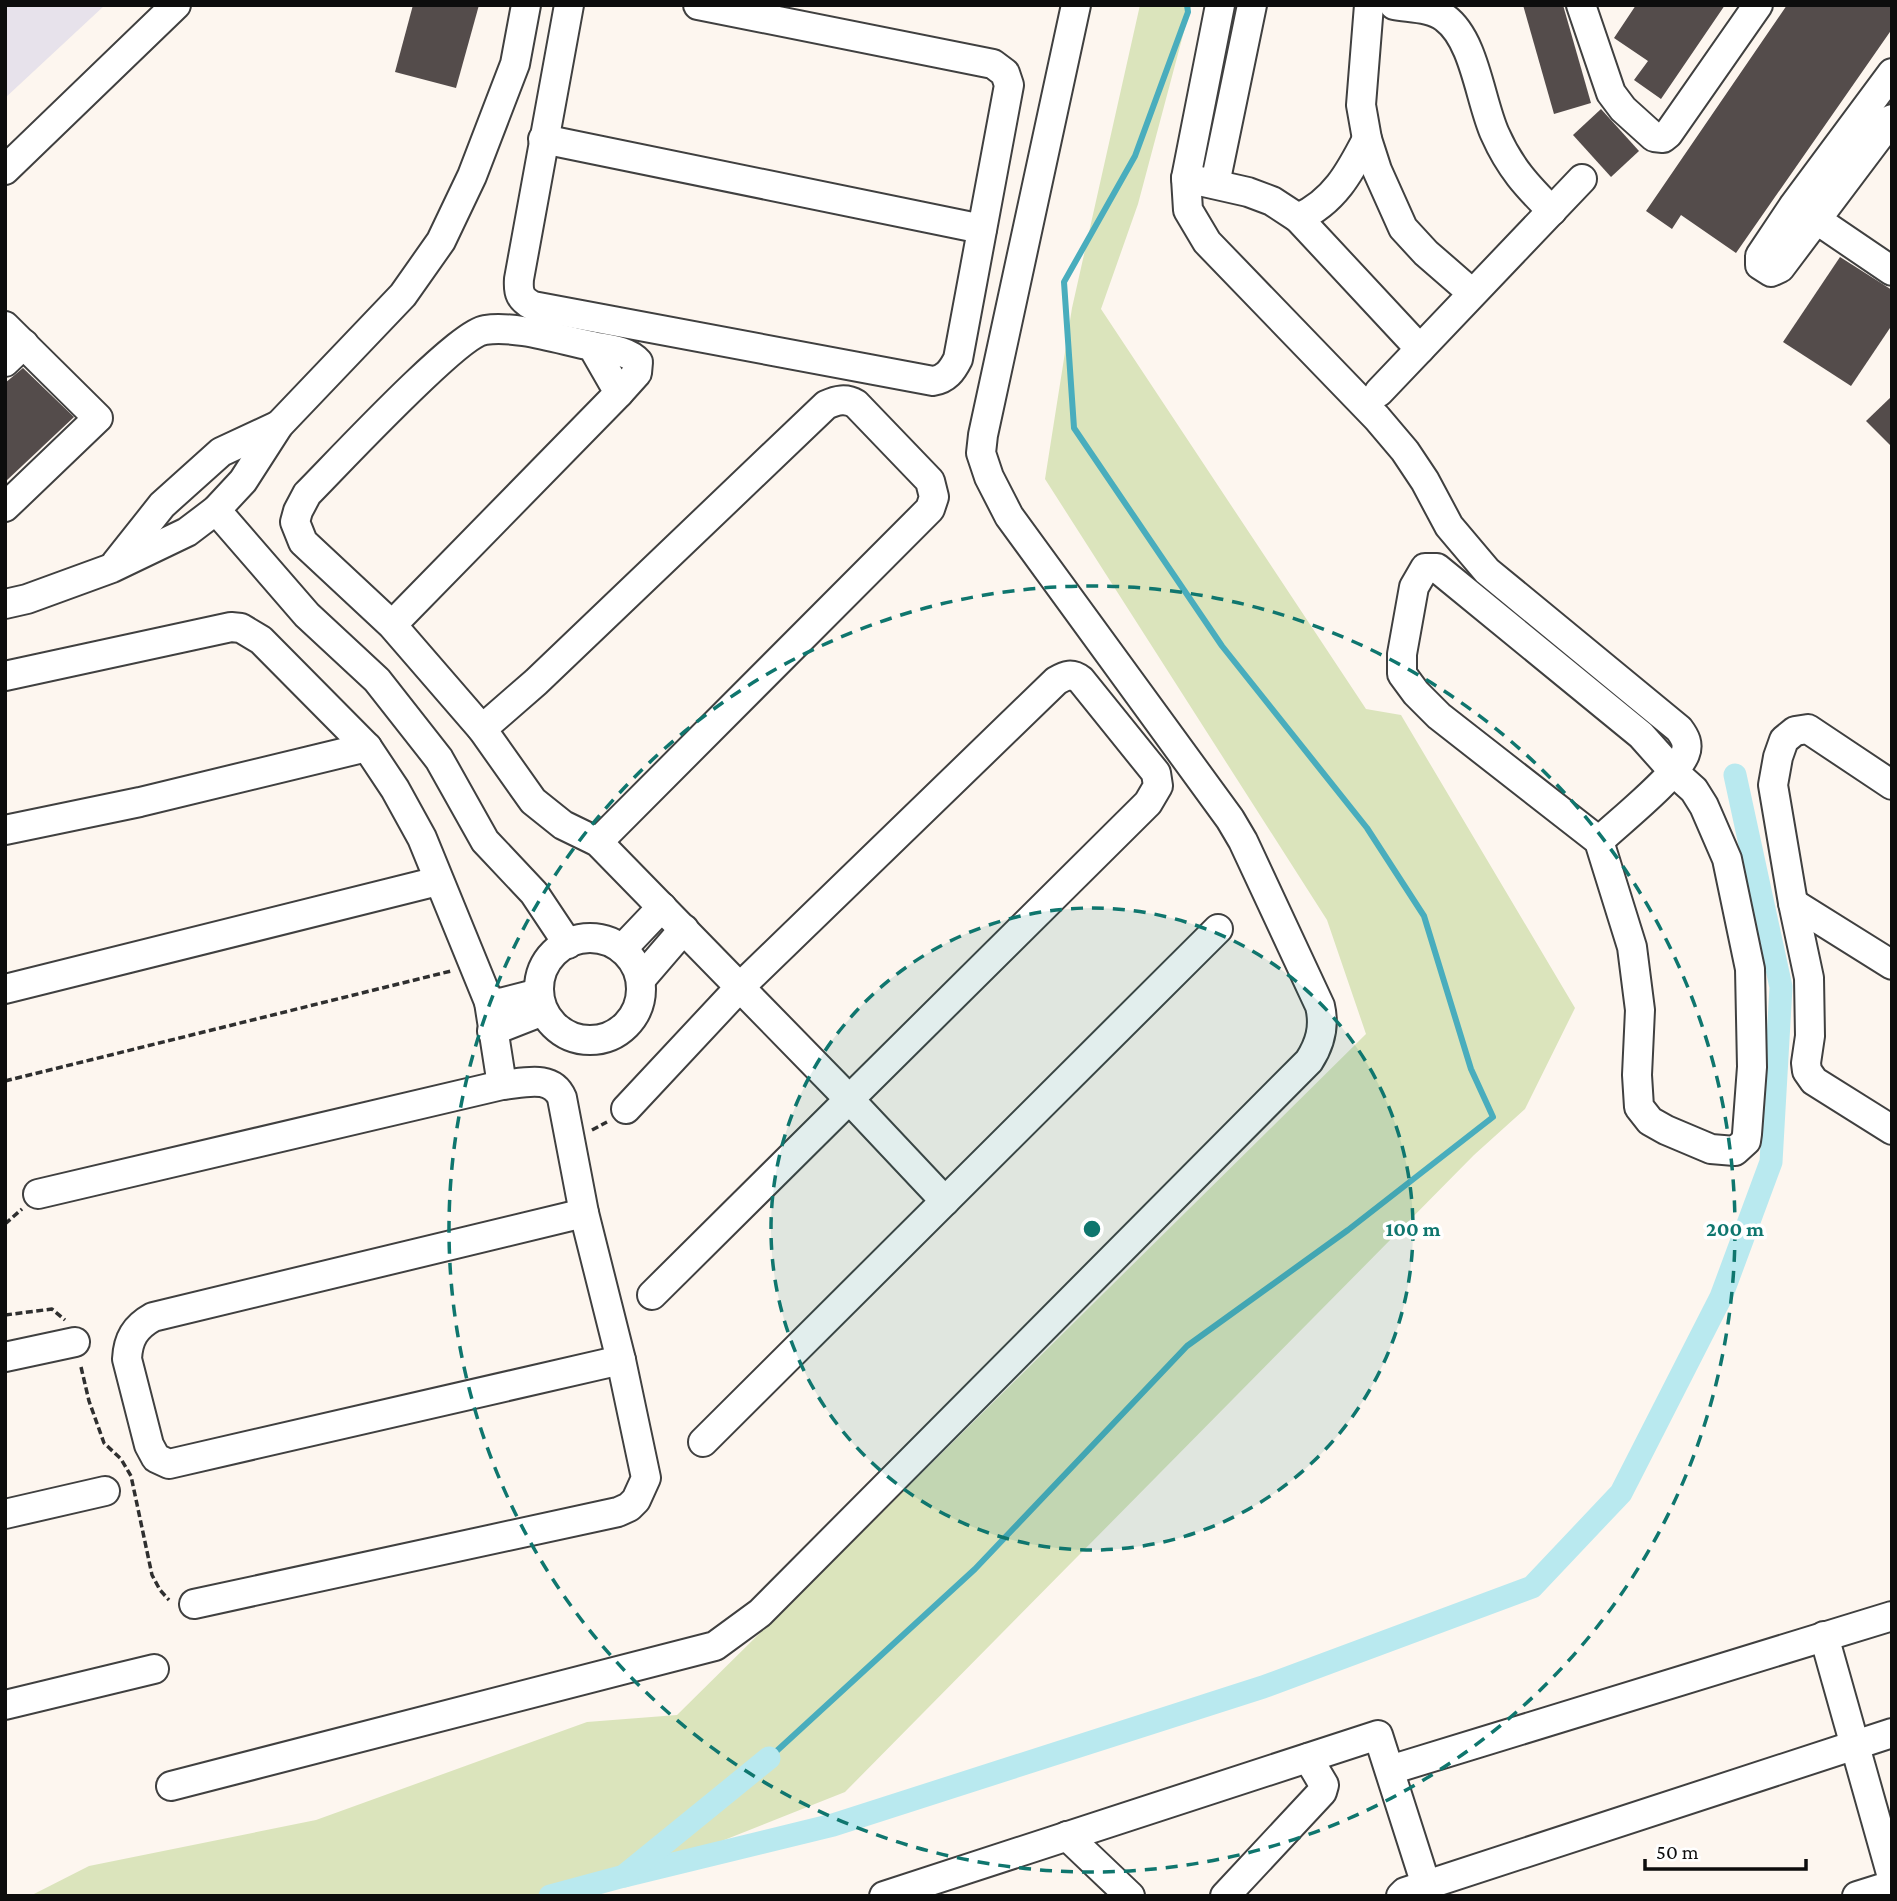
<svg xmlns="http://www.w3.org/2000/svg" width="1897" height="1901" viewBox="0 0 1897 1901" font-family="'Crimson Pro',serif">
<rect width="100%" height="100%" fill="#fdf6ef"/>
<polygon fill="#e7e2eb" points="5,5 105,5 5,98"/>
<polygon fill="#dbe4bc" points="1140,5 1191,5 1138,204 1101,309 1366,709 1401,715 1575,1008 1525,1109 1474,1155 845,1792 583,1896 30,1896 89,1866 316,1820 587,1722 677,1715 1366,1034 1327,920 1045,479 1072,308"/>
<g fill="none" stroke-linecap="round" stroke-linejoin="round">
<polyline stroke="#49adbd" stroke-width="6" points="769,1758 975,1569 1187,1346 1348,1230 1493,1117 1471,1069 1424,916 1367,828 1222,646 1074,428 1064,282 1135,156 1188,12 1187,5"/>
<g stroke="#b9e9ef" stroke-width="23">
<polyline points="624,1876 833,1825 1263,1687 1532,1587 1621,1493 1721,1297 1771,1162 1781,987 1735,775"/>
<polyline points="550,1896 624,1876 769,1758"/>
</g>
</g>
<g fill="#544c4b">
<polygon points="413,5 479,5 456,88 395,72"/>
<polygon points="1523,5 1563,5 1591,103 1554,114"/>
<polygon points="1636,5 1725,5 1661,99 1634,80 1648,61 1614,38"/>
<polygon points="1787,5 1892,5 1892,29 1736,253 1681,215 1672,229 1646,211"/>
<polygon points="1601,109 1639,151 1611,177 1573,135"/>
<polygon points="1840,257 1892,290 1892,325 1851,386 1783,342"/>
<polygon points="23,368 74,417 5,482 5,383"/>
<polygon points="1892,396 1892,447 1866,421"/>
</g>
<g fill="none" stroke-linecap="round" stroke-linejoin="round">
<g stroke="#404040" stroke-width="32">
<g id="minor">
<path d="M569 5 519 279C518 293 520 299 533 306L933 381C946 379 952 371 958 359L1009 85 1005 73 993 64 698 5"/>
<path d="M1220 5 1186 178 1188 210 1207 242 1377 418 1405 451 1425 481 1449 526 1487 571 1679 729C1685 737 1689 744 1685 754 1676 777 1619 822 1599 841"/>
<polyline points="1369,5 1361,105 1367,139 1377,170 1403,228 1426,253 1472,293"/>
<path d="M1394 5C1411 8 1431 7 1445 18 1475 40 1480 101 1495 134 1510 168 1527 186 1552 211"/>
<polyline points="1581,5 1611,93 1623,109 1654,137 1663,138 1668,134 1758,5"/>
<polyline points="1892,73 1794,205 1760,256 1760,265 1771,272 1780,268 1892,119"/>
<polyline points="543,139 982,229"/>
<polyline points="5,170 176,5"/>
<polyline points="1186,178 1248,192 1272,201 1298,218 1420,349"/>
<polyline points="1215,184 1252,5"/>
<path d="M1298 218C1334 202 1350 172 1367 139"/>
<polyline points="1817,220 1892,271"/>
<polyline points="5,326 98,418 5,507"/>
<path d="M592 346C607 349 628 350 638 362L637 373 619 393"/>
<polyline points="5,362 24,344"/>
<polyline points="1379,392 1582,179"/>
<polyline points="216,510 307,615 377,680 439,759 485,841 534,893 568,944"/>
<polyline points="116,563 162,505 221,452 279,425"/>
<polygon points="1425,568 1437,568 1641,735 1674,772 1694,790 1704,806 1727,859 1750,969 1752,1067 1747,1134 1746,1141 1735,1151 1711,1149 1666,1130 1650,1121 1639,1107 1637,1075 1640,1010 1632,947 1599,841 1439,716 1416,693 1402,674 1402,654 1414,587"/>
<polyline points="5,604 27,599 112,568 187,532 216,510 243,481 279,425 403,295 441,241 472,176 515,64 526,5"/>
<path d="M392 625 619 393 592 346C561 340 516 325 485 330 457 334 335 466 307 494L298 511 295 522 303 542 392 625 482 729 533 801 563 825 598 842 849 1099 945 1201"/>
<polyline points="5,676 231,627 241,628 261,640 367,747 395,789 422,838 489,1002 502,1085"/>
<path d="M482 729 536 682 826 405C837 400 846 398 856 404L930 481 934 497 930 509 598 842"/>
<polyline points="1892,785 1808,729 1795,731 1784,740 1778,757 1773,785 1793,903 1809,978 1810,1036 1806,1063 1807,1071 1814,1081 1892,1130"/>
<polyline points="5,830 140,802 367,747"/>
<polyline points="1793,903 1892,965"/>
<circle cx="590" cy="989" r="51"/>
<polyline points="622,949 662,907"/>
<polyline points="641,979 684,929"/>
<polyline points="5,989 438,881"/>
<polyline points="489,1002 500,1003 539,993"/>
<polyline points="492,1031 543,1011"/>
<path d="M626 1109 740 987 1056 681C1066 675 1072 673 1081 680L1156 773 1158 786 1148 803 652 1295"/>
<path d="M38 1194 502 1085C524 1083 552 1074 562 1098L584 1213 621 1360 646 1478 636 1500 629 1507 618 1512 194 1604"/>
<path d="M584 1213 153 1317C135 1327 128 1339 127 1359L149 1445 156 1458 169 1464 621 1360"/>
<polyline points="5,1357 75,1342"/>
<polyline points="703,1442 1218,929"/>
<polyline points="5,1514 105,1491"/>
<polyline points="1824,1636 1892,1877"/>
<polyline points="5,1705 154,1669"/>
<polyline points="1390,1770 1892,1616"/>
<path d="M171 1786 715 1646 760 1613 1309 1061C1320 1044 1325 1027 1320 1006L1243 841 1230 819 1009 516 989 477 981 453 983 435 1076 5"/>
<polyline points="1067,1836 1130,1896"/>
<polyline points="884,1896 1378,1735 1426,1885"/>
<polyline points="1225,1896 1322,1792 1324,1785 1308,1758"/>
<polyline points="1401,1896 1405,1892 1892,1733"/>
<polyline points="1857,1896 1892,1885"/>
</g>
</g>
<g stroke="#2f2f2f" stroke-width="3.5" stroke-dasharray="7 3.5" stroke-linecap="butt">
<polyline points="5,1081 451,971"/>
<polyline points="592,1130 607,1122"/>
<polyline points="5,1224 22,1209"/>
<polyline points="5,1315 52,1309 65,1320"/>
<polyline points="81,1367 89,1401 104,1443 121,1459 131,1476 152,1575 160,1590 169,1600"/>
</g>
<use href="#minor" stroke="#fff" stroke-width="28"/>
</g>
<circle cx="1092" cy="1229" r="321" fill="#0f766e" fill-opacity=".12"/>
<g fill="none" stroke="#0f766e" stroke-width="3.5" stroke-dasharray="12 9">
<circle cx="1092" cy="1229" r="321"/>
<circle cx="1092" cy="1229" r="643"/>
</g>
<circle cx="1092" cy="1229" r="10" fill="#0f766e" stroke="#fff" stroke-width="3.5"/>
<g font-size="21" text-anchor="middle" font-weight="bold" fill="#0f766e" stroke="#fff" stroke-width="7" stroke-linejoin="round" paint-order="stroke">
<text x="1413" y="1236">100 m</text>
<text x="1735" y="1236">200 m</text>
</g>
<rect width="1897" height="1901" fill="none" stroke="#0d0d0d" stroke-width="14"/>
<path d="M1645 1859v10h161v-10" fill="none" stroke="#0d0d0d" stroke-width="3.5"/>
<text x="1656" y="1859" font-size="21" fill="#0d0d0d" stroke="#ffffff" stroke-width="5" paint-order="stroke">50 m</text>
</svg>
